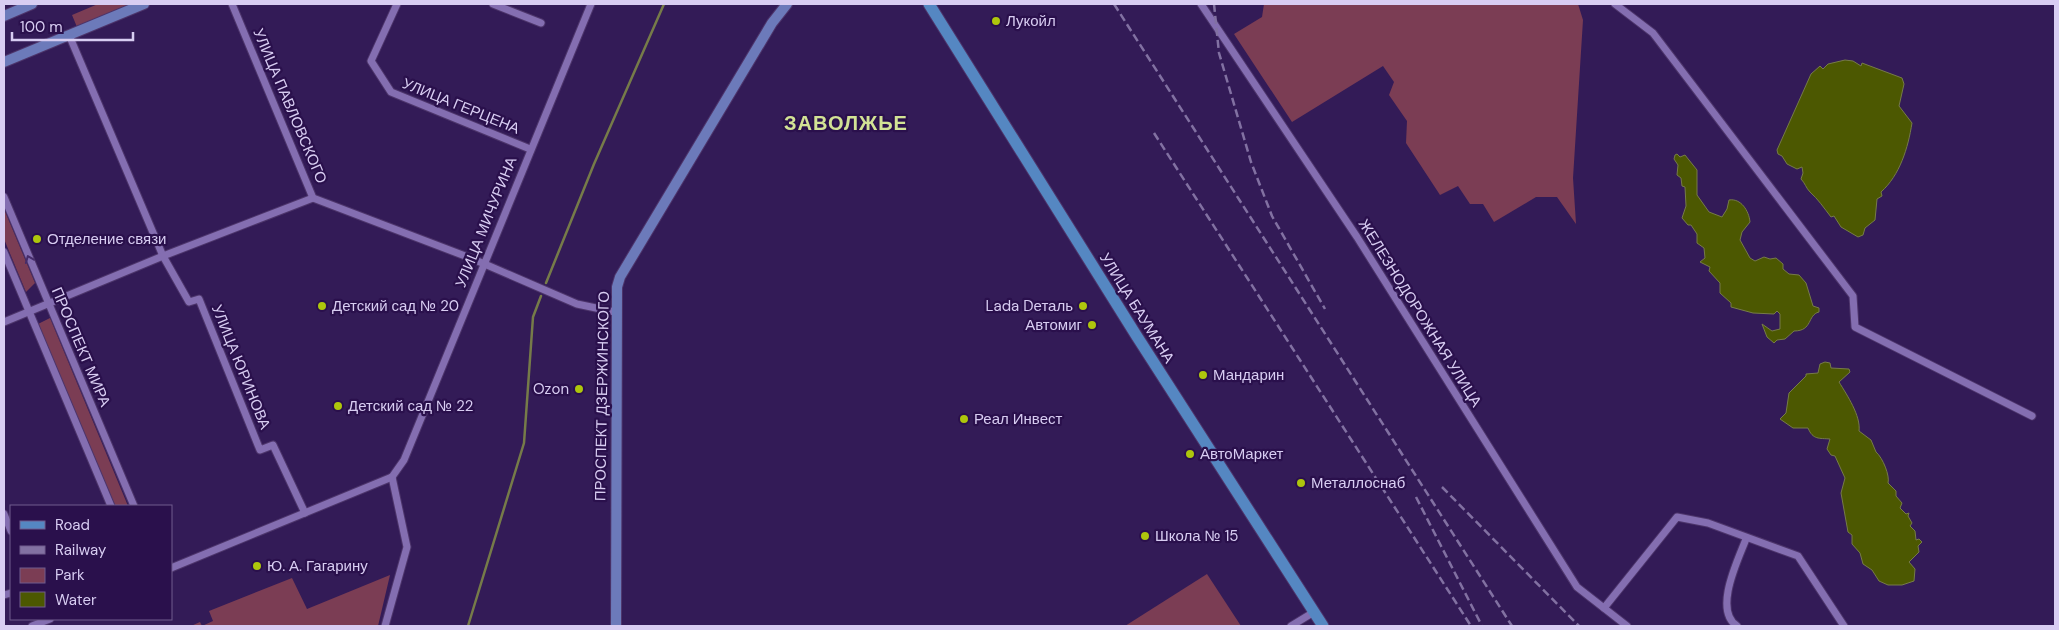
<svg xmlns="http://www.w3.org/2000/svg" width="2059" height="630" viewBox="0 0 2059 630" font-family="'DM Sans',sans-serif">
<rect width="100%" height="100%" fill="#331b57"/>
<g fill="#7b3d54">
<polygon points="98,4 103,5 134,4 77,27 72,15"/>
<polygon points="1264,4 1578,4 1583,20 1573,178 1576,224 1557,197 1536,197 1494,222 1483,204 1470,204 1458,186 1440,195 1406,143 1407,121 1389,95 1394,82 1383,66 1292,122 1234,34 1262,17"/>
<polygon points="4,209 35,283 26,292 4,239"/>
<polygon points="50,318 128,506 114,506 38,324"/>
<polygon points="1207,574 1241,626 1125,626"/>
<polygon points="390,575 378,626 191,626 200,622 202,626 213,621 209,611 292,578 307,609"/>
</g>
<g fill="#4c5801" stroke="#767b49">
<path d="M1845 60 1853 61 1861 66 1862 63 1902 78 1904 84 1899 106 1912 123C1908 148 1900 175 1881 192L1882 196 1877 199 1875 220 1865 228 1863 235 1858 237 1841 227 1834 216 1831 217C1824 208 1818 199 1810 192 1806 188 1805 183 1801 179L1803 173 1802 167 1797 169 1787 164 1782 156 1778 154 1777 150 1811 74 1820 66 1823 69 1828 64Z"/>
<path d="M1677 154 1680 157 1685 155 1697 170V195L1709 212 1722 217 1727 209 1729 200C1741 198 1749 211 1750 222L1742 232 1740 240 1750 258 1755 261 1764 257 1770 259 1776 258 1783 264V269L1789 274 1799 275 1806 283 1813 306 1819 308V312C1807 315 1813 331 1794 331L1785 339 1777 340 1774 343 1767 337 1762 324 1772 331 1780 329V314L1777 311 1774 314 1753 313 1731 307V303L1720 293V283L1709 271 1710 267 1700 262 1705 258 1704 248 1697 243V234L1691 225H1688L1682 218 1686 206 1685 187 1682 186 1681 178 1677 175 1678 165 1674 159 1675 155Z"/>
<path d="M1825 362 1830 363 1831 368 1849 369 1850 372 1839 382C1847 395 1861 416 1859 431L1871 440 1876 452C1883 458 1890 476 1888 483L1896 491V496L1902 503 1900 508 1906 514 1909 513 1908 516 1912 523 1910 526 1915 531 1916 540 1919 539 1922 542 1918 546 1919 552 1909 562 1915 569 1914 581 1902 585H1888L1879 581 1872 570 1863 564 1860 553 1852 544V535L1848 532 1841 493 1845 478 1835 456 1831 455 1827 449 1830 439C1819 438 1813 440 1808 428H1793L1780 419 1786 413 1789 393 1806 376V374L1818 373 1820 364Z"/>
</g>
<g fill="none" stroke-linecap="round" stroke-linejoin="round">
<g stroke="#767b49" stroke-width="2.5">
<polyline points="546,283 594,164 664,4"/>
<polyline points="468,626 524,443 533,317 541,296"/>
</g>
<g stroke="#4d356b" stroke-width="9">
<g id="street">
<polyline points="232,4 313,198 473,259 577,304 615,312"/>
<polyline points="397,4 371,61 391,92 530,149"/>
<polyline points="493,4 541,23"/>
<polyline points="1201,4 1357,237 1577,587 1627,626"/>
<polyline points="1615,4 1653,33 1853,296 1855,327 2032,416"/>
<polyline points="69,35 163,256 189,302 199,299 260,450 273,445 305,513"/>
<polyline points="4,197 134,506"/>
<polyline points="4,252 111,506"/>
<polyline points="4,322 163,256 313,198"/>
<polyline points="4,514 11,531"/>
<polyline points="171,568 392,477 404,460 591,4"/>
<polyline points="4,595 11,593"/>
<polyline points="1604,608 1677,517 1708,523 1798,556 1844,626"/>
<polyline points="32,626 50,619"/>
<polyline points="385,626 407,547 392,477"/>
<polyline points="1291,626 1314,612"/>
<path d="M1737 626C1713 610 1738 560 1746 539"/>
</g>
</g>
<g stroke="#4d356b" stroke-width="12">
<g id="secondary">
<polyline points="4,16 32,4"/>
<polyline points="4,62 144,4"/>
<polyline points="616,626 617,287 620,277 772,23 787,4"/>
</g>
</g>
<g stroke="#4d356b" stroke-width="13">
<polyline id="primary" points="929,4 1136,335 1323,626"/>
</g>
<use href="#street" stroke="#846eb1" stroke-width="7"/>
<use href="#secondary" stroke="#6c7aba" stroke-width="10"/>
<use href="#primary" stroke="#5587c2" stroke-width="11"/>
<g stroke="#8271a2" stroke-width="2.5" stroke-dasharray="8 4" stroke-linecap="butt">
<polyline points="1114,4 1512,626"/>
<polyline points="1214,4 1219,53 1251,162 1272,216 1325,309"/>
<polyline points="1154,133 1471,626"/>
<polyline points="1442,487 1579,626"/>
<polyline points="1416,497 1482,626"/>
</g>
</g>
<defs><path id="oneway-chevron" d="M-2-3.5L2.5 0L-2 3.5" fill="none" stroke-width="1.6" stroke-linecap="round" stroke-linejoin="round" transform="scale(1.25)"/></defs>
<use stroke="#452c6a" href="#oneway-chevron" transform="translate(29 259) rotate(-112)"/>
<g fill="#aec60c" stroke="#2a104c" stroke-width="2">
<circle cx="996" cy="21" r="5"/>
<circle cx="37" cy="239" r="5"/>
<circle cx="322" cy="306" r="5"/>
<circle cx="1083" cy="306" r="5"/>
<circle cx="1092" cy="325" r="5"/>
<circle cx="1203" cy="375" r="5"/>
<circle cx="579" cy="389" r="5"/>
<circle cx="338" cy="406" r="5"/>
<circle cx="964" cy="419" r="5"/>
<circle cx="1190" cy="454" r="5"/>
<circle cx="1301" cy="483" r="5"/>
<circle cx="1145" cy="536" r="5"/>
<circle cx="257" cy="566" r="5"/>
</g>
<g text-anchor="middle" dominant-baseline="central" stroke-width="4.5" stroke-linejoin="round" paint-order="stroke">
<g font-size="15" fill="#d8cdf2" stroke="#2a104c" text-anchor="start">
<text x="1006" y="21">Лукойл</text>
<text x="47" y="239">Отделение связи</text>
<text x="332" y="306">Детский сад № 20</text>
<text x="1073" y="306" text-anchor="end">Lada Dеталь</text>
<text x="1082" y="325" text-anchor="end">Автомиг</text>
<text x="1213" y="375">Мандарин</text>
<text x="569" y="389" text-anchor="end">Ozon</text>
<text x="348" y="406">Детский сад № 22</text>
<text x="974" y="419">Реал Инвест</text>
<text x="1200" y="454">АвтоМаркет</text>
<text x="1311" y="483">Металлоснаб</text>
<text x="1155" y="536">Школа № 15</text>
<text x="267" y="566">Ю. А. Гагарину</text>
</g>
<g font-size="15" fill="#d8cdf2" stroke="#2a104c">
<text transform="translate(290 106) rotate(67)">УЛИЦА ПАВЛОВСКОГО</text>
<text transform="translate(461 106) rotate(22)">УЛИЦА ГЕРЦЕНА</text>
<text transform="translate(486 222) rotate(-68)">УЛИЦА МИЧУРИНА</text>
<text transform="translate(1137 308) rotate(58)">УЛИЦА БАУМАНА</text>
<text transform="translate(1420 313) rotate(58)">ЖЕЛЕЗНОДОРОЖНАЯ УЛИЦА</text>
<text transform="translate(81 347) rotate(67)">ПРОСПЕКТ МИРА</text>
<text transform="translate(241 367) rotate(68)">УЛИЦА ЮРИНОВА</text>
<text transform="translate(602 396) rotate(-89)">ПРОСПЕКТ ДЗЕРЖИНСКОГО</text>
</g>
<g font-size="20" font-weight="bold" letter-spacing="1" fill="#d2e295" stroke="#2a104c">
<text x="846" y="123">ЗАВОЛЖЬЕ</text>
</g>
</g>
<rect width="2059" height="630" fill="none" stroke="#d8cdf2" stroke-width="10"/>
<rect x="10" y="505" width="162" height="115" fill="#2a104c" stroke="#705c8e"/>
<rect x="20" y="521" width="25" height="8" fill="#5587c2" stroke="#705c8e"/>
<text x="55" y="530" font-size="15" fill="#d8cdf2">Road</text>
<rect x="20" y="546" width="25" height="8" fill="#8271a2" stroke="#705c8e"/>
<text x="55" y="555" font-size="15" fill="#d8cdf2">Railway</text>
<rect x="20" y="568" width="25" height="15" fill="#7b3d54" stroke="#705c8e"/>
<text x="55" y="580" font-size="15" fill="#d8cdf2">Park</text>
<rect x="20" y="592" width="25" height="15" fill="#4c5801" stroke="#705c8e"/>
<text x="55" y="605" font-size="15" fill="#d8cdf2">Water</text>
<path d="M12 32v8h121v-8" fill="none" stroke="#d8cdf2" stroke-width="2.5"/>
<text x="20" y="32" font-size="15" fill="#d8cdf2" stroke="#2a104c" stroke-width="4" paint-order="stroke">100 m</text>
</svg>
